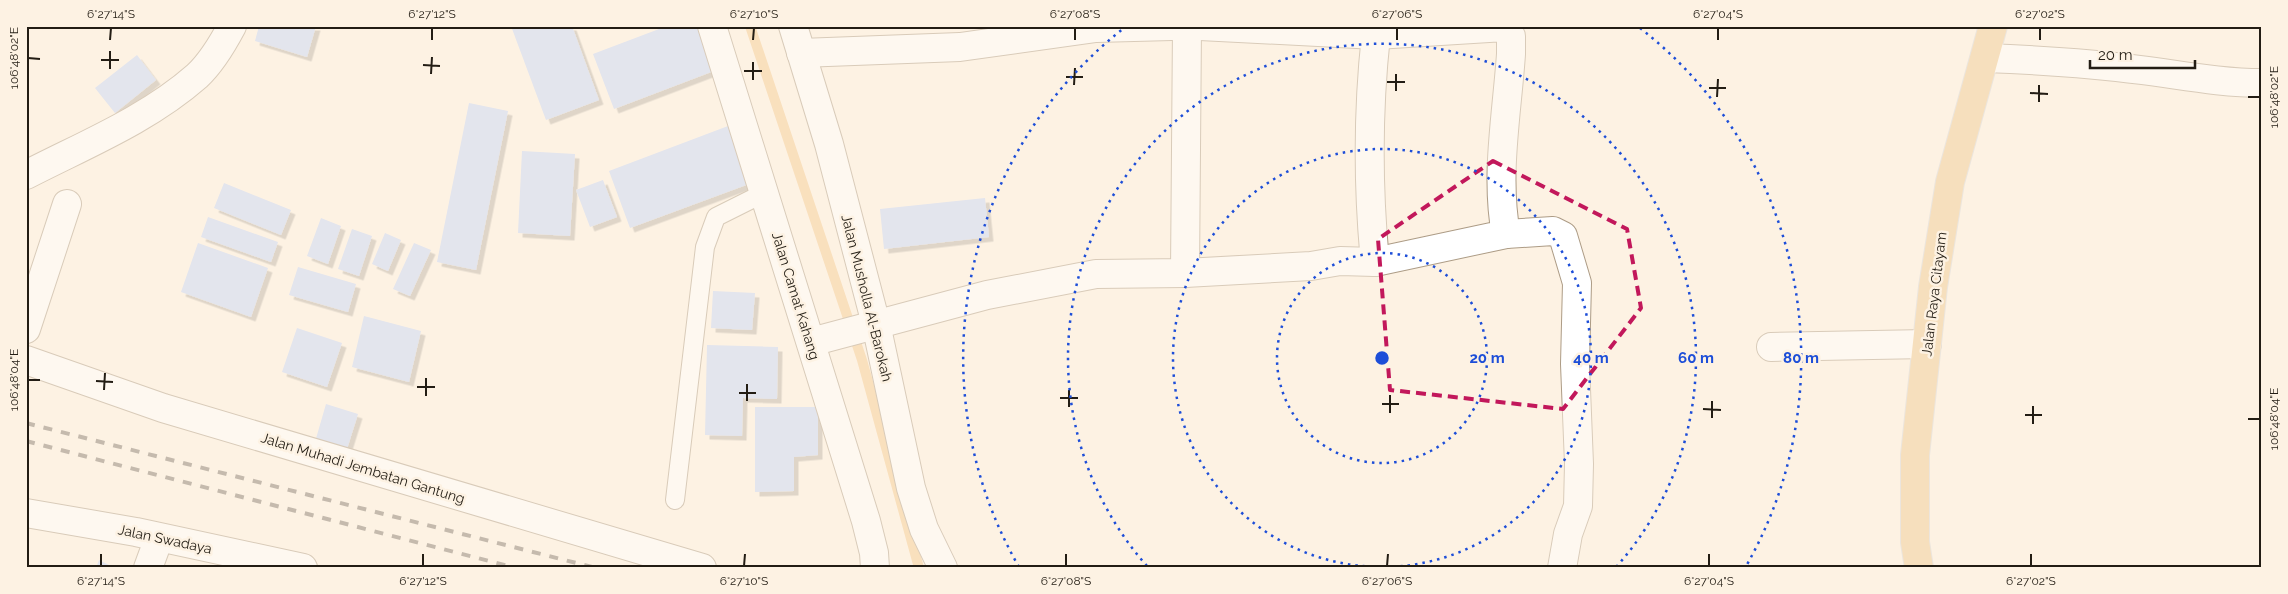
<svg xmlns="http://www.w3.org/2000/svg" width="2288" height="594" viewBox="0 0 2288 594" font-family="Raleway,sans-serif">
<defs>
<filter id="shadow"><feDropShadow dx="4.5" dy="4.5" stdDeviation="0" flood-color="#0004"/></filter>
</defs>
<rect width="100%" height="100%" fill="#fdf2e3"/>
<g fill="none" stroke-linecap="round" stroke-linejoin="round">
<polyline stroke="#f4c98e" stroke-width="10" points="750,26 862,360 919,568"/>
</g>
<g fill="#c3d4f8" filter="url(#shadow)">
<polygon points="259,26 316,26 307,57 255,41"/>
<polygon points="511,26 572,26 599,100 546,120"/>
<polygon points="667,26 703,26 719,69 614,109 593,54"/>
<polygon points="137,55 156,80 115,113 95,88"/>
<polygon points="469,103 508,111 476,270 437,262"/>
<polygon points="736,123 757,181 630,228 609,171"/>
<polygon points="522,151 575,154 570,236 518,233"/>
<polygon points="603,180 617,217 590,227 576,190"/>
<polygon points="224,183 291,210 281,235 214,208"/>
<polygon points="985,198 989,237 884,249 880,209"/>
<polygon points="208,217 278,242 271,262 201,237"/>
<polygon points="321,218 341,226 328,264 307,256"/>
<polygon points="352,229 372,236 359,276 338,269"/>
<polygon points="385,233 401,240 388,271 372,264"/>
<polygon points="198,243 268,268 251,317 181,292"/>
<polygon points="414,243 431,250 410,296 393,289"/>
<polygon points="298,267 356,284 348,312 289,295"/>
<polygon points="713,291 755,293 752,330 711,328"/>
<polygon points="364,316 421,331 409,382 352,367"/>
<polygon points="297,328 342,343 327,387 282,372"/>
<polygon points="707,345 778,347 777,399 743,398 742,436 705,435"/>
<polygon points="326,404 358,414 346,452 315,442"/>
<polygon points="755,407 818,407 818,455 794,457 794,491 755,492"/>
<polygon points="99,560 115,568 96,568"/>
</g>
<g fill="none" stroke-linecap="round" stroke-linejoin="round">
<g stroke="#ad9c86" stroke-width="20">
<polyline id="service" points="675,500 705,247 716,217 764,193"/>
</g>
<g stroke="#ad9c86" stroke-width="30">
<g id="minor">
<polyline points="712,26 866,521 874,553 875,568"/>
<polyline points="793,26 829,144 876,324 911,488 924,529 943,568"/>
<polyline points="801,53 960,47 1096,28 1172,26"/>
<path d="M1985 58C2037 60 2089 63 2141 70 2181 75 2220 83 2262 83"/>
<path d="M26 175C84 145 147 120 197 76 211 63 223 43 232 26"/>
<polyline points="1506,234 1553,231 1563,236 1577,283 1575,364 1579,464 1578,506 1568,534 1562,568"/>
<path d="M1375 262C1368 189 1368 108 1376 35"/>
<polyline points="1185,273 1187,26"/>
<polyline points="26,329 67,204"/>
<path d="M811 342 987 295 1096 274 1185 273 1311 266 1340 261 1375 262 1506 234C1495 176 1507 113 1511 54V36L1505 27 1376 35 1200 26"/>
<polyline points="1771,347 1927,344"/>
<polyline points="26,360 163,408 702,568"/>
<polyline points="26,513 136,532 303,568"/>
<polyline points="148,568 159,538"/>
</g>
</g>
<g stroke="#d7d6d5" stroke-width="30">
<polyline id="primary" points="1919,568 1915,542 1915,455 1933,287 1950,182 1993,26"/>
</g>
<use href="#service" stroke="#fff" stroke-width="18"/>
<use href="#minor" stroke="#fff" stroke-width="28"/>
<use href="#primary" stroke="#eec88f" stroke-width="28"/>
<g stroke="#80776c" stroke-width="4" stroke-dasharray="9 9" stroke-linecap="butt">
<polyline points="26,423 596,568"/>
<polyline points="26,441 516,568"/>
</g>
</g>
<path d="M0 0H2288V594H0ZM1493 161 1627 229 1641 308 1563 409 1390 390 1378 239Z" fill="#fdf2e3" fill-opacity=".55" fill-rule="evenodd"/>
<path fill="none" stroke="#c2185b" stroke-width="4" stroke-dasharray="10 6" stroke-linejoin="round" d="M1493 161 1627 229 1641 308 1563 409 1390 390 1378 239Z"/>
<path fill="none" stroke="#231d14" stroke-width="2" d="M110 40 111 28M432 40V28M753 40 754 28M1075 40V28M1397 40V28M1718 40V28M2040 40V28M28 58 40 59M101 60H119M423 65 440 66M110 69V51M744 71H762M431 74 432 57M1066 77H1083M753 80V62M1387 82H1405M1074 85 1075 68M1709 88H1726M1396 91V74M2030 93 2048 94M1717 97 1718 79M2248 97H2260M2039 102V85M28 380H40M96 381 113 382M417 387H435M104 390 105 373M739 393H756M426 396V378M1060 398H1078M747 401V384M1382 404H1399M1069 407V390M1703 409 1721 410M1390 413V395M2025 415H2042M1712 418V401M2248 419H2260M2033 424V406M101 566V554M423 566V554M744 566 745 554M1066 566V554M1387 566 1388 554M1709 566V554M2031 566V554"/>
<g fill="none" stroke="#1d4ed8" stroke-width="2.5" stroke-dasharray="2.5 5">
<circle cx="1382" cy="358" r="105"/>
<circle cx="1382" cy="358" r="209"/>
<path d="M1147 566A314 314 0 1 1 1617 566"/>
<path d="M1019 567A419 419 0 0 1 1124 28M1640 28A419 419 0 0 1 1745 568"/>
</g>
<g text-anchor="middle" dominant-baseline="central" stroke-width="5" stroke-linejoin="round" paint-order="stroke">
<g font-size="14" fill="#231d14" stroke="#fdf2e3">
<text transform="translate(1934 294) rotate(-83)">Jalan Raya Citayam</text>
<text transform="translate(796 296) rotate(73)">Jalan Camat Kahang</text>
<text transform="translate(867 298) rotate(76)">Jalan Musholla Al-Barokah</text>
<text transform="translate(363 468) rotate(17)">Jalan Muhadi Jembatan Gantung</text>
<text transform="translate(165 539) rotate(12)">Jalan Swadaya</text>
</g>
</g>
<circle cx="1382" cy="358" r="8" fill="#1d4ed8" stroke="#fdf2e3" stroke-width="2.5"/>
<g font-size="15" text-anchor="middle" font-weight="bold" fill="#1d4ed8" stroke="#fdf2e3" stroke-width="5" stroke-linejoin="round" paint-order="stroke">
<text x="1487" y="363">20 m</text>
<text x="1591" y="363">40 m</text>
<text x="1696" y="363">60 m</text>
<text x="1801" y="363">80 m</text>
</g>
<rect width="2288" height="594" fill="none" stroke="#fdf2e3" stroke-width="55"/>
<path d="M2090 60v8h105v-8" fill="none" stroke="#231d14" stroke-width="2.5"/>
<text x="2098" y="60" font-size="15" fill="#231d14" stroke="#fdf2e3" stroke-width="4" paint-order="stroke">20 m</text>
<rect x="28" y="28" width="2232" height="538" fill="none" stroke="#231d14" stroke-width="2"/>
<g font-size="12" text-anchor="middle" fill="#231d14">
<text x="111" y="18">6°27'14"S</text>
<text x="432" y="18">6°27'12"S</text>
<text x="754" y="18">6°27'10"S</text>
<text x="1075" y="18">6°27'08"S</text>
<text x="1397" y="18">6°27'06"S</text>
<text x="1718" y="18">6°27'04"S</text>
<text x="2040" y="18">6°27'02"S</text>
<text transform="translate(14 58) rotate(-90)" y="4">106°48'02"E</text>
<text transform="translate(2274 97) rotate(-90)" y="4">106°48'02"E</text>
<text transform="translate(14 380) rotate(-90)" y="4">106°48'04"E</text>
<text transform="translate(2274 419) rotate(-90)" y="4">106°48'04"E</text>
<text x="101" y="585">6°27'14"S</text>
<text x="423" y="585">6°27'12"S</text>
<text x="744" y="585">6°27'10"S</text>
<text x="1066" y="585">6°27'08"S</text>
<text x="1387" y="585">6°27'06"S</text>
<text x="1709" y="585">6°27'04"S</text>
<text x="2031" y="585">6°27'02"S</text>
</g>
</svg>
